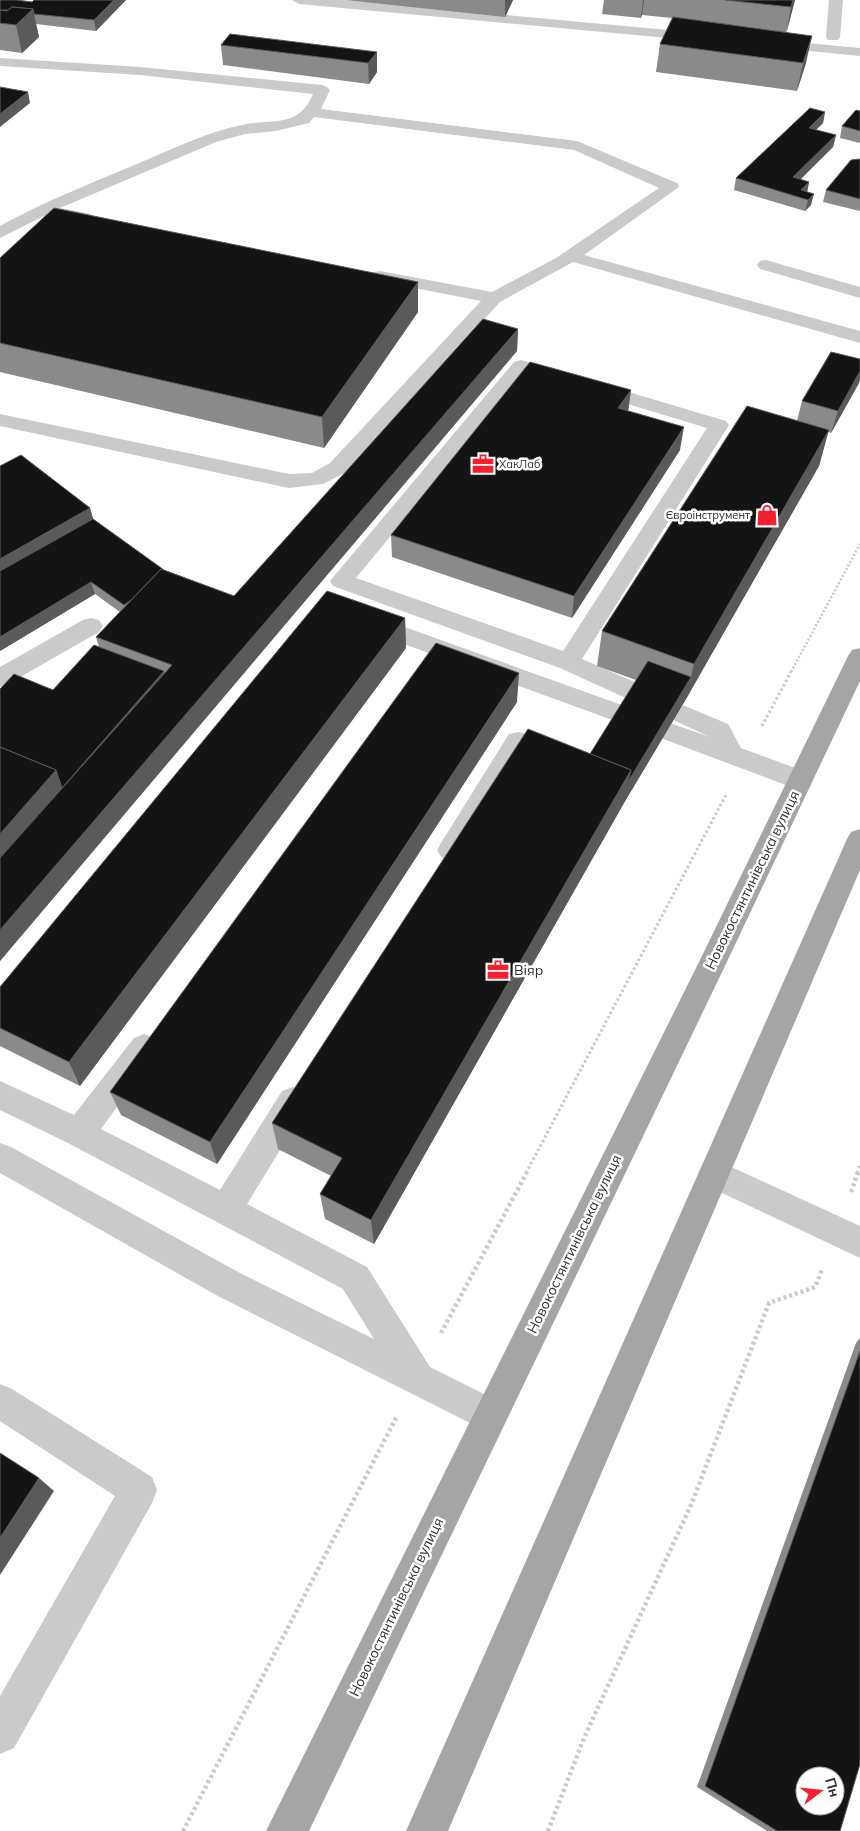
<svg xmlns="http://www.w3.org/2000/svg" width="860" height="1831" viewBox="0 0 860 1831" font-family="Mulish,sans-serif">
<rect width="100%" height="100%" fill="#fff"/>
<g fill="none" stroke-linecap="round" stroke-linejoin="round">
<polyline stroke="#cacaca" stroke-width="2.5" stroke-dasharray="2 2" stroke-linecap="butt" points="791,672 860,544"/>
<g stroke="#cacaca" stroke-width="3" stroke-dasharray="2.5 2.5" stroke-linecap="butt">
<polyline points="762,726 792,670"/>
<polyline points="526,1173 727,793"/>
<polyline points="857,1173 860,1164"/>
</g>
<g stroke="#cacaca" stroke-width="4.5" stroke-dasharray="3 3" stroke-linecap="butt">
<polyline points="851,1192 858,1172"/>
<polyline points="441,1333 527,1172"/>
<polyline points="183,1831 397,1416"/>
<polyline points="548,1831 584,1738 691,1505 769,1303 815,1287 822,1270"/>
</g>
<g fill="#cacaca" fill-rule="evenodd">
<polygon points="292,0 344,0 701,33 706,34 708,37 706,40 701,41 299,4"/>
<polygon points="829,0 843,0 840,37 838,40 828,40 826,37"/>
<polygon points="774,40 860,48 860,56 769,47 767,44 769,41"/>
<path d="M0 58 140 67 322 85 327 87 330 90 321 109 577 141 677 183 679 187 584 255 860 331V343L573 262 500 302 344 473 323 484 289 488 0 426V414L289 474 312 473 330 463 481 301 374 280 371 276 374 272 380 271 492 292 556 258 659 188 574 150 314 117 309 123 276 131 245 134 216 142 60 208 91 214 94 218 91 222 85 223 44 216 0 238V226C45 201 92 183 139 163 173 149 206 132 242 125 274 118 298 129 313 94L140 75 0 66Z"/>
<polygon points="766,260 860,287 860,298 760,269 757,265 760,261"/>
<path d="M521 360 726 421 729 425 582 659 646 687 649 693 646 699 637 702 628 699 560 668 333 586 330 581 514 362ZM525 373 707 428 563 651 356 578Z"/>
<polygon points="371,615 633,709 636,715 633,721 624,724 615,721 363,629 359,623 363,617"/>
<polygon points="91,618 99,620 103,626 99,632 8,684 0,687 0,667 83,620"/>
<polygon points="678,703 728,724 741,748 809,773 813,780 809,787 800,790 791,787 658,737 655,731 658,725 667,722 710,737 669,718 666,712 669,706"/>
<polygon points="518,732 527,734 530,741 459,857 450,860 441,857 437,850 441,843 509,734"/>
<polygon points="144,1034 154,1038 159,1047 154,1056 101,1129 220,1190 282,1091 293,1087 304,1091 308,1101 304,1111 247,1204 367,1267 430,1367 502,1403 507,1415 502,1427 490,1432 478,1427 216,1295 0,1173 0,1143 11,1147 240,1273 374,1339 343,1289 68,1143 0,1110 0,1081 74,1115 134,1038"/>
<polygon points="714,1159 860,1226 860,1258 703,1184 698,1174 703,1164"/>
<polygon points="0,1384 12,1389 152,1477 157,1490 152,1503 14,1748 0,1754 0,1696 115,1496 0,1421"/>
</g>
<g fill="#a5a5a5" fill-rule="evenodd">
<polygon points="860,648 860,681 724,968 309,1831 266,1831 699,962 848,656 852,650"/>
<polygon points="860,829 860,870 448,1831 406,1831 847,839 851,832"/>
</g>
</g>
<g fill="#8a8a8a">
<polygon points="0,0 32,2 34,0 126,0 96,31 36,24 39,37 22,53 0,50"/>
<polygon points="345,0 513,0 505,17"/>
<polygon points="604,0 795,0 786,32 806,63 797,91 656,72 660,44 672,18 642,15 641,18 602,14"/>
<polygon points="221,45 377,52 377,72 369,84 223,65"/>
<polygon points="860,111 860,143 840,138 842,126"/>
<polygon points="825,112 823,123 816,130 836,135 833,147 800,179 809,182 807,192 811,205 805,211 734,190 736,178"/>
<polygon points="860,159 860,211 823,202 826,190"/>
<polygon points="0,258 418,312 324,448 0,372"/>
<polygon points="518,329 517,351 0,961 0,689 53,690 99,647 96,637 120,612 95,594 0,651 90,508 93,519 164,570 234,596"/>
<polygon points="860,359 860,379 859,383 831,433 828,432 819,466 686,699 624,803 374,1244 325,1219 320,1194 331,1176 278,1149 272,1123 590,754 636,680 597,666 602,631 797,421 802,401"/>
<polygon points="631,390 628,411 680,450 572,618 392,557 391,535"/>
<polygon points="405,618 406,648 80,1086 0,1046 0,987"/>
<polygon points="517,702 217,1164 121,1115 110,1092"/>
<polygon points="860,1338 860,1764 840,1831 767,1831 697,1787 856,1343"/>
</g>
<g fill="#5a5a5a">
<polygon points="114,0 126,0 96,31 94,20"/>
<polygon points="505,0 513,0 505,17"/>
<polygon points="643,0 644,0 642,15 641,18"/>
<polygon points="793,0 795,0 786,35 791,7"/>
<polygon points="33,9 39,37 22,53 16,25"/>
<polygon points="812,36 806,63 797,91 803,63"/>
<polygon points="377,52 377,72 369,84 368,63"/>
<polygon points="28,92 30,103 0,127 0,114"/>
<polygon points="825,112 823,123 806,139 809,128"/>
<polygon points="836,135 833,147 791,189 793,177"/>
<polygon points="809,182 807,193 801,190"/>
<polygon points="814,194 811,205 805,211 808,200"/>
<polygon points="418,282 418,312 324,448 322,417"/>
<polygon points="518,329 517,351 0,961 0,930"/>
<polygon points="860,371 860,379 859,383 831,433 838,411"/>
<polygon points="631,390 628,412 618,408"/>
<polygon points="684,427 680,450 572,618 574,596"/>
<polygon points="829,430 819,466 686,699 624,803 374,1244 371,1220 631,770 691,677 694,664"/>
<polygon points="90,508 96,530 0,585 0,559"/>
<polygon points="91,582 95,594 0,651 0,637"/>
<polygon points="405,618 406,648 80,1086 69,1062"/>
<polygon points="164,671 166,683 0,876 0,834 56,770"/>
<polygon points="519,673 517,702 217,1164 210,1142"/>
<polygon points="39,1478 54,1491 0,1575 0,1538"/>
</g>
<g fill="#141414" stroke="#5a5a5a" fill-rule="evenodd">
<polygon points="0,0 17,0 32,2 34,0 114,0 94,20 34,14 33,9 12,7 8,10 0,10"/>
<polygon points="725,0 793,0 791,7"/>
<polygon points="12,7 33,9 16,25 0,23 0,10 7,11"/>
<polygon points="673,17 812,36 803,63 660,44"/>
<polygon points="230,34 377,52 368,63 221,45"/>
<polygon points="0,87 28,92 0,114"/>
<polygon points="810,108 825,112 809,128 836,135 793,177 809,182 801,190 814,194 808,200 736,178"/>
<polygon points="856,110 860,111 860,131 842,126"/>
<polygon points="860,159 860,199 826,190 851,160"/>
<polygon points="54,208 418,282 322,417 0,343 0,258"/>
<polygon points="483,319 518,329 0,930 0,858 172,665 96,637 161,569 234,596"/>
<polygon points="831,352 860,359 860,371 838,411 802,401"/>
<polygon points="530,362 631,390 618,408 684,427 574,596 391,535"/>
<polygon points="747,406 829,430 694,664 602,631"/>
<polygon points="21,455 90,508 0,559 0,466"/>
<polygon points="93,519 164,570 161,569 131,600 124,605 91,582 0,637 0,571"/>
<polygon points="327,591 405,618 69,1062 0,1028 0,987"/>
<polygon points="436,643 519,673 210,1142 110,1092"/>
<polygon points="94,645 164,671 62,788 56,770 0,747 0,689 14,674 53,690"/>
<polygon points="648,661 691,677 628,782 631,770 590,754"/>
<polygon points="528,729 631,770 371,1220 320,1194 342,1158 272,1123"/>
<polygon points="0,747 56,770 0,834"/>
<path d="M860 1351V1764L840 1831H777L705 1786ZM805 1776H835V1806H805Z"/>
<polygon points="0,1453 39,1478 0,1538"/>
</g>
<defs>
<g id="office-bare" transform="scale(1.725)"><path d="M-6-3h4V-5.5h4V-3h4V5H-6ZM-1-4.5V-3h2v-1.5ZM-6 0V1H6V0Z" fill="#f41f2f" stroke="#fff" stroke-width="2.5" paint-order="stroke"/></g>
<g id="shop-bare" transform="scale(1.725)"><path d="M-5-2.5h2.3a2.7 3.5 0 0 1 5.4 0H5L5.5 6h-11ZM-1.5-2.5h3a1.5 2.3 0 0 0-3 0Z" fill="#f41f2f" stroke="#fff" stroke-width="2.5" paint-order="stroke"/></g>
</defs>
<g fill-rule="evenodd">
<use href="#office-bare" x="483" y="464"/>
<use href="#shop-bare" x="767" y="515"/>
<use href="#office-bare" x="498" y="970"/>
</g>
<g text-anchor="middle" dominant-baseline="central" stroke-width="5" stroke-linejoin="round" paint-order="stroke">
<g font-size="11" fill="#2d2d2d" stroke="#fff" text-anchor="start">
<text x="499" y="464">ХакЛаб</text>
<text x="750" y="515" text-anchor="end">Євроiнструмент</text>
</g>
<g font-size="14" fill="#2d2d2d" stroke="#fff">
<text transform="translate(752 880) rotate(-64)">Новокостянтинівська вулиця</text>
<text transform="translate(574 1244) rotate(-64)">Новокостянтинівська вулиця</text>
<text transform="translate(396 1607) rotate(-64)">Новокостянтинівська вулиця</text>
</g>
<g font-size="14" fill="#2d2d2d" stroke="#fff" text-anchor="start">
<text x="514" y="970">Віяр</text>
</g>
</g>
<g transform="translate(820 1791) rotate(74)"><circle r="24" fill="#ffffff" stroke="#ababab"/>
<path d="M0-4L9 19L0 12L-9 19Z" fill="#f41f2f"/>
<text y="-8" font-size="14" font-weight="bold" text-anchor="middle" fill="#2d2d2d">Пн</text>
</g>
</svg>
